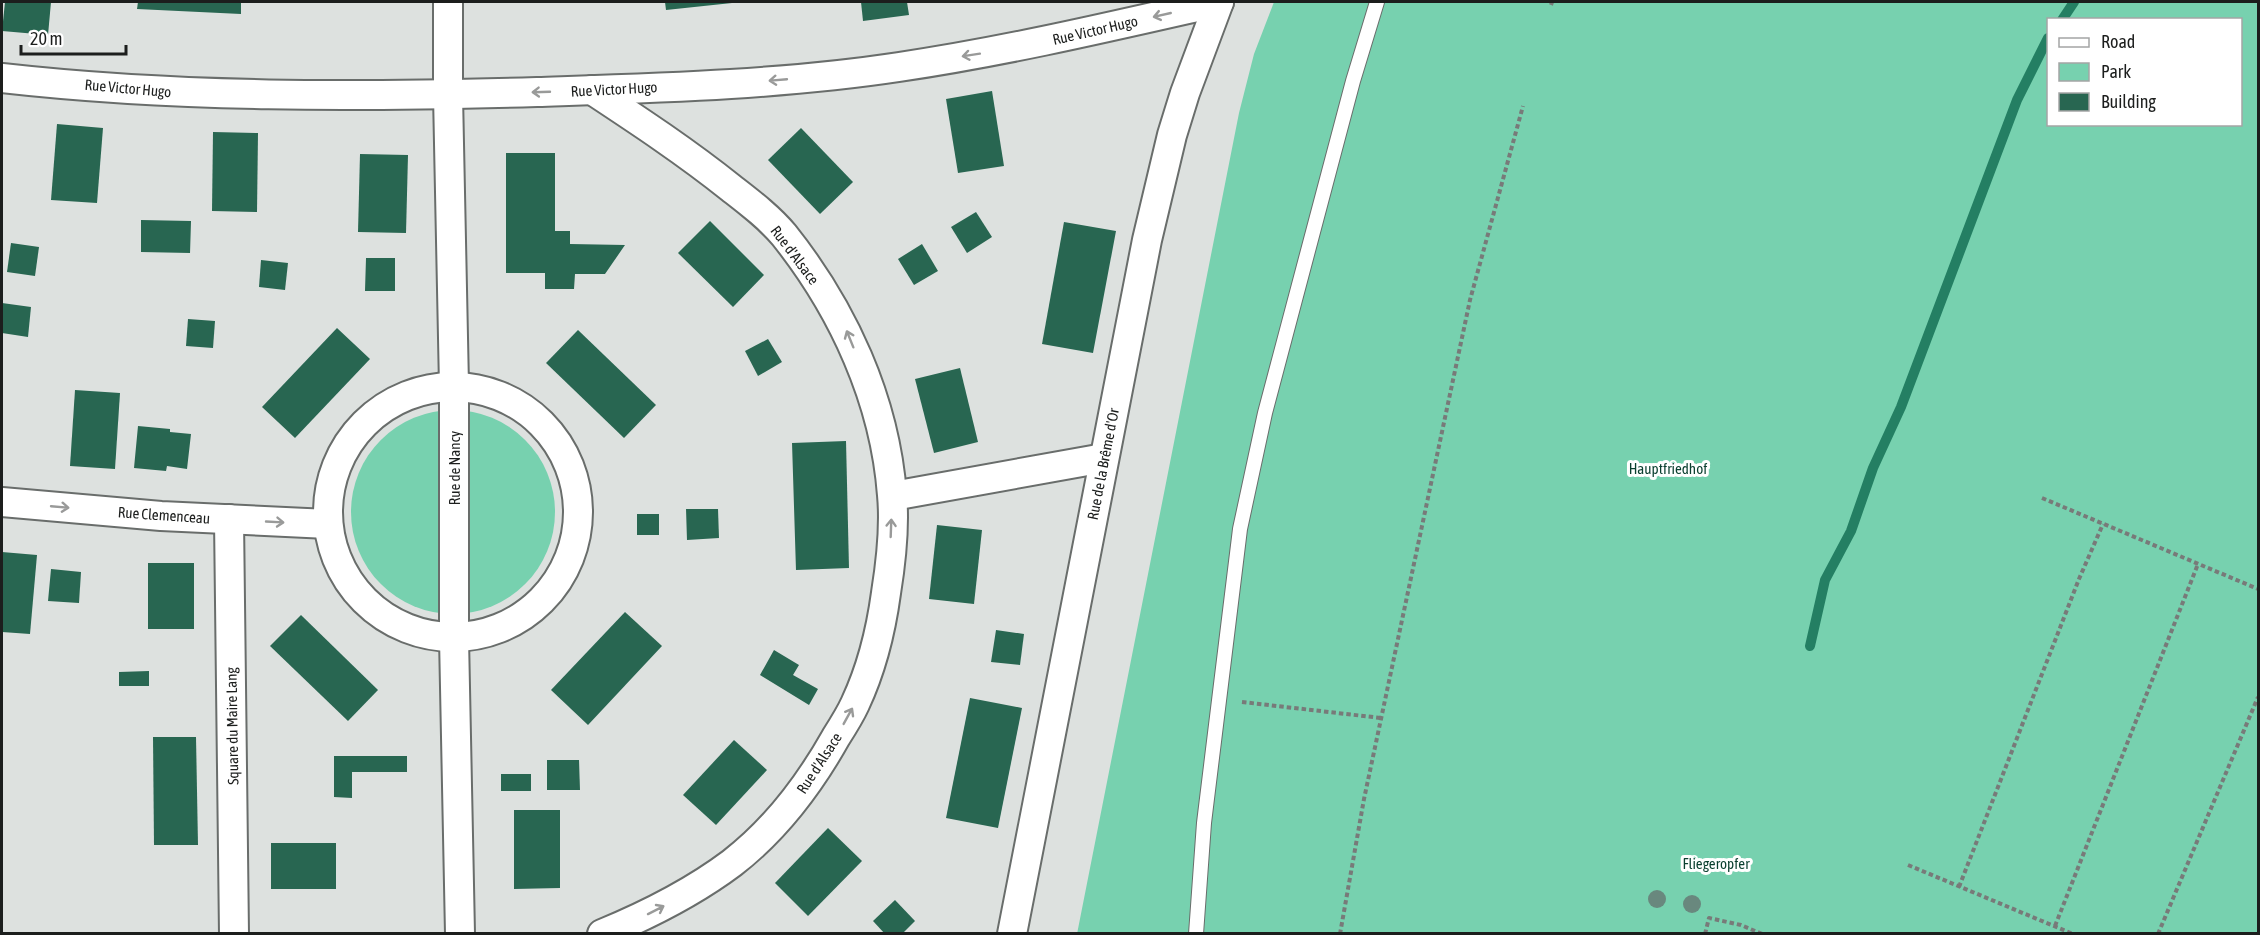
<svg xmlns="http://www.w3.org/2000/svg" width="2260" height="935" viewBox="0 0 2260 935" font-family="'Asap Condensed',sans-serif">
<rect width="100%" height="100%" fill="#dde1df"/>
<g fill="#77d1af" fill-rule="evenodd">
<path d="M1274 2H2258V933L1077 934 1239 113 1254 54ZM2048 20H2240V124H2048Z"/>
<circle cx="453" cy="512" r="102"/>
</g>
<g fill="none" stroke-linecap="round" stroke-linejoin="round">
<g stroke="#247f63" stroke-width="10">
<polyline points="2062,20 2074,2"/>
<polyline points="1810,646 1825,580 1851,531 1873,468 1901,407 2017,100 2048,38"/>
</g>
</g>
<g fill="#286651">
<polygon points="5,2 51,2 48,35 2,31"/>
<polygon points="138,2 241,2 241,14 137,9"/>
<polygon points="665,2 732,2 732,3 666,10"/>
<polygon points="861,2 907,2 909,15 863,21"/>
<polygon points="992,91 1004,166 958,173 946,99"/>
<polygon points="57,124 103,128 97,203 51,200"/>
<polygon points="801,128 853,182 820,214 768,160"/>
<polygon points="213,132 258,133 257,212 212,211"/>
<polygon points="506,153 555,153 555,231 570,231 570,244 625,245 605,274 575,274 574,289 545,289 545,273 506,273"/>
<polygon points="360,154 408,155 406,233 358,232"/>
<polygon points="976,212 992,237 967,253 951,227"/>
<polygon points="141,220 191,221 190,253 141,252"/>
<polygon points="710,221 764,275 733,307 678,253"/>
<polygon points="1064,222 1116,231 1093,353 1042,344"/>
<polygon points="11,243 39,247 35,276 7,272"/>
<polygon points="922,244 938,271 914,285 898,259"/>
<polygon points="366,258 395,258 395,291 365,291"/>
<polygon points="261,260 288,263 285,290 259,287"/>
<polygon points="2,303 31,307 28,337 2,333"/>
<polygon points="188,319 215,321 213,348 186,346"/>
<polygon points="337,328 370,359 295,438 262,407"/>
<polygon points="578,330 656,405 624,438 546,363"/>
<polygon points="768,339 782,362 758,376 745,351"/>
<polygon points="960,368 978,442 934,453 915,379"/>
<polygon points="75,390 120,393 115,469 70,466"/>
<polygon points="138,426 170,429 170,432 191,434 187,469 167,466 166,471 134,468"/>
<polygon points="846,441 849,568 796,570 792,443"/>
<polygon points="686,509 718,509 719,538 687,540"/>
<rect x="637" y="514" width="22" height="21"/>
<polygon points="937,525 982,530 974,604 929,599"/>
<polygon points="2,552 37,555 30,634 2,632"/>
<rect x="148" y="563" width="46" height="66"/>
<polygon points="51,569 81,572 79,603 48,601"/>
<polygon points="625,612 662,646 588,725 551,690"/>
<polygon points="301,615 378,690 348,721 270,646"/>
<polygon points="996,630 1024,634 1020,665 991,662"/>
<polygon points="774,650 799,665 793,675 818,689 809,705 760,675"/>
<polygon points="149,671 149,686 119,686 119,672"/>
<polygon points="970,698 1022,708 998,828 946,818"/>
<polygon points="153,737 196,737 198,845 154,845"/>
<polygon points="734,740 767,770 716,825 683,795"/>
<polygon points="334,756 407,756 407,772 352,772 352,798 334,797"/>
<polygon points="547,760 579,760 580,790 547,790"/>
<rect x="501" y="774" width="30" height="17"/>
<polygon points="514,810 560,810 560,888 514,889"/>
<polygon points="828,828 862,861 808,916 775,883"/>
<rect x="271" y="843" width="65" height="46"/>
<polygon points="895,900 915,921 902,934 885,934 873,921"/>
</g>
<g fill="none" stroke-linecap="round" stroke-linejoin="round">
<g stroke="#696d6b" stroke-width="16">
<polyline id="lane" points="1196,934 1204,823 1240,529 1265,413 1353,81 1377,2"/>
</g>
<g stroke="#696d6b" stroke-width="32">
<g id="street">
<polyline points="448,2 448,95 454,386 454,638 460,934"/>
<path d="M2 78C179 98 358 97 537 92 657 88 780 85 899 67 1007 51 1113 26 1219 2"/>
<path d="M592 90C639 121 686 152 731 188 749 202 769 217 784 235 843 309 885 400 892 495 895 527 891 562 886 593 881 630 871 670 855 704 850 715 843 726 836 737 809 785 776 829 732 863 692 893 648 915 602 934"/>
<circle cx="453" cy="512" r="125"/>
<polyline points="893,496 1104,458"/>
<polyline points="2,502 161,516 328,524"/>
<polyline points="229,519 234,934"/>
<polyline points="1012,934 1147,240 1172,135 1185,93 1219,2"/>
</g>
</g>
<g stroke="#787a79" stroke-width="4" stroke-dasharray="4.5 3" stroke-linecap="butt">
<polyline points="1551,5 1552,2"/>
<polyline points="2042,498 2258,589"/>
<polyline points="1242,702 1381,718"/>
<polyline points="1908,865 2073,934"/>
<polyline points="1959,887 2079,579 2103,524"/>
<polyline points="2055,926 2198,564"/>
<polyline points="1340,934 1364,799 1470,300 1523,106"/>
<polyline points="1705,934 1709,918 1741,925 1762,934"/>
<polyline points="2158,934 2258,697"/>
</g>
<use href="#lane" stroke="#fff" stroke-width="14"/>
<use href="#street" stroke="#fff" stroke-width="28"/>
</g>
<g fill="#69887e">
<circle cx="1657" cy="899" r="9"/>
<circle cx="1692" cy="904" r="9"/>
</g>
<defs><path id="oneway-shaft" d="M-6 0H5M1.5-3L5.5 0L1.5 3" fill="none" stroke-width="1.6" stroke-linecap="round" stroke-linejoin="round" transform="scale(1.5)"/></defs>
<g stroke="#999a99">
<use href="#oneway-shaft" transform="translate(1162 15) rotate(167)"/>
<use href="#oneway-shaft" transform="translate(971 55) rotate(171)"/>
<use href="#oneway-shaft" transform="translate(778 80) rotate(175)"/>
<use href="#oneway-shaft" transform="translate(541 92) rotate(178)"/>
<use href="#oneway-shaft" transform="translate(850 339) rotate(-112)"/>
<use href="#oneway-shaft" transform="translate(60 507) rotate(5)"/>
<use href="#oneway-shaft" transform="translate(275 522) rotate(3)"/>
<use href="#oneway-shaft" transform="translate(891 528) rotate(-88)"/>
<use href="#oneway-shaft" transform="translate(848 716) rotate(-61)"/>
<use href="#oneway-shaft" transform="translate(656 910) rotate(-27)"/>
</g>
<g text-anchor="middle" dominant-baseline="central" stroke-width="6" stroke-linejoin="round" paint-order="stroke">
<g font-size="15" fill="#1c1e1d" stroke="#fff">
<text transform="translate(1095 30) rotate(-13)">Rue Victor Hugo</text>
<text transform="translate(128 88) rotate(5)">Rue Victor Hugo</text>
<text transform="translate(614 89) rotate(-3)">Rue Victor Hugo</text>
<text transform="translate(795 255) rotate(53)">Rue d'Alsace</text>
<text transform="translate(1103 464) rotate(-79)">Rue de la Brême d'Or</text>
<text transform="translate(454 468) rotate(-90)">Rue de Nancy</text>
<text transform="translate(164 515) rotate(4)">Rue Clemenceau</text>
<text transform="translate(232 726) rotate(-91)">Square du Maire Lang</text>
<text transform="translate(819 763) rotate(-57)">Rue d'Alsace</text>
</g>
<g font-size="15" fill="#0a3f2f" stroke="#fff">
<text x="1668" y="468">Hauptfriedhof</text>
<text x="1716" y="863">Fliegeropfer</text>
</g>
</g>
<rect width="2260" height="935" fill="none" stroke="#1c1e1d" stroke-width="6"/>
<rect x="2047" y="18" width="195" height="108" fill="#ffffff" stroke="#a4a5a5" stroke-width="1.5"/>
<rect x="2059" y="38" width="30" height="9" fill="#ffffff" stroke="#a4a5a5" stroke-width="1.5"/>
<text x="2101" y="48" font-size="18" fill="#1c1e1d">Road</text>
<rect x="2059" y="63" width="30" height="18" fill="#77d1af" stroke="#a4a5a5" stroke-width="1.5"/>
<text x="2101" y="78" font-size="18" fill="#1c1e1d">Park</text>
<rect x="2059" y="93" width="30" height="18" fill="#286651" stroke="#a4a5a5" stroke-width="1.5"/>
<text x="2101" y="108" font-size="18" fill="#1c1e1d">Building</text>
<path d="M21 45v9h105v-9" fill="none" stroke="#1c1e1d" stroke-width="3"/>
<text x="30" y="45" font-size="18" fill="#1c1e1d" stroke="#ffffff" stroke-width="4.5" paint-order="stroke">20 m</text>
</svg>
